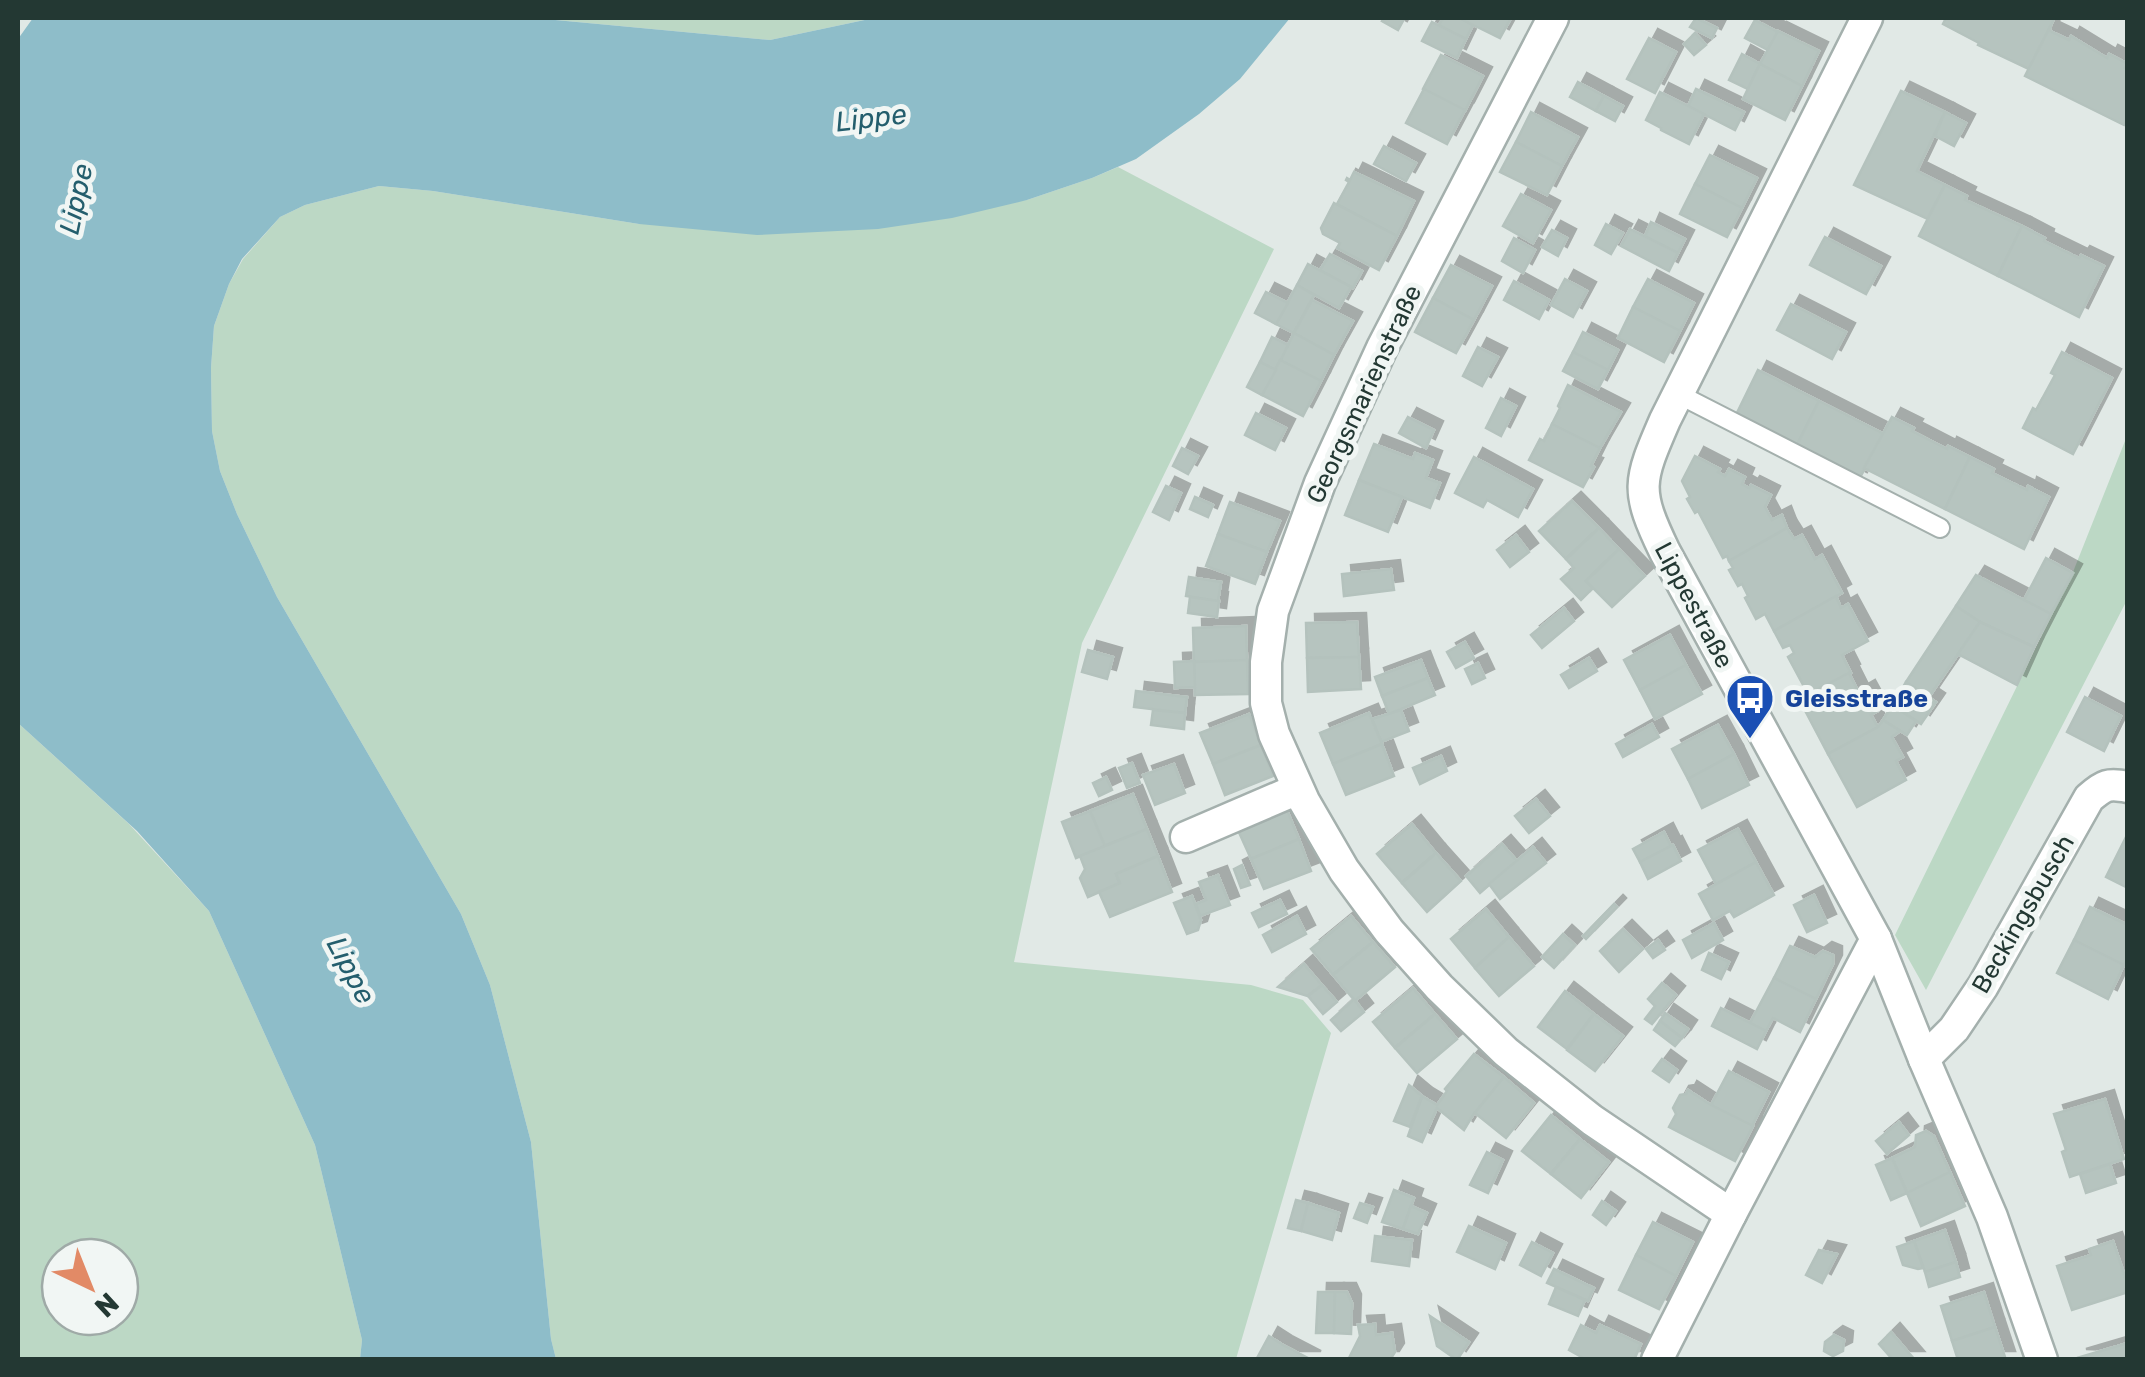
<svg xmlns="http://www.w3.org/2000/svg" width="2145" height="1377" viewBox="0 0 2145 1377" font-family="Rubik,sans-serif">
<defs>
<filter id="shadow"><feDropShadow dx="9" dy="-9" stdDeviation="0" flood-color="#0004"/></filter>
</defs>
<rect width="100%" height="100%" fill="#e1e9e6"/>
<g fill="#bcd8c5" fill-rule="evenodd">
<polygon points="534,18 874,18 770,40"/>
<polygon points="1118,167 1274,249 1082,643 1014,962 1251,985 1303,1000 1331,1033 1236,1359 556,1359 551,1339 531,1142 490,985 461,914 277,597 237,514 220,471 212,431 211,368 214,326 229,284 243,259 280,217 305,205 379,186 433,191 639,224 1027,200 1092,178"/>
<polygon points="2127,436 2127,600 1926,990 1895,935 2073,572"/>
<path d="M18 723 129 824 209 911 315 1145 362 1340 360 1359H18ZM60 1257H120V1317H60Z"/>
</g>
<polygon fill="#8ebdc9" points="33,18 534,18 770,40 874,18 1290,18 1240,79 1199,114 1136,159 1092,178 1027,200 952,218 878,229 757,235 639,224 433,191 379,186 305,205 280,217 242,259 229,284 214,326 211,368 212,431 220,471 237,514 277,597 461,914 490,985 531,1142 551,1339 556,1359 360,1359 362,1340 315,1145 209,911 137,831 18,723 18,39"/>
<g fill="#b6c4bf" stroke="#b4c2bd" stroke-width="2.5" filter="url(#shadow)">
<polygon points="1384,18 1402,18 1404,19 1398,30 1382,21"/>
<polygon points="1443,18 1459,18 1473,25 1466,39 1439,25"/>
<polygon points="1459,18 1511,18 1500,38"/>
<polygon points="1696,18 1717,28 1712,38 1690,27"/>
<polygon points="1946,18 2050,18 2054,19 2029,69 1978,45 1979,43 1943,24"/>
<polygon points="1755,20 1778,32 1768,50 1745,38"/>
<polygon points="1432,22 1466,39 1457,58 1422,41"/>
<polygon points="2051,25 2050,31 2069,40 2071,36 2107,58 2109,54 2128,64 2125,68 2128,69 2128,119 2124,125 2025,76"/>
<polygon points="1778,31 1819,51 1802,86 1760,64"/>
<polygon points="1695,33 1706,45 1694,55 1684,44"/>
<polygon points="1649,38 1676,52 1655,93 1627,79"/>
<polygon points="1742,54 1760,64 1748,89 1729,80"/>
<polygon points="1441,55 1483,76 1465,111 1423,89"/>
<polygon points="1760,64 1802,86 1785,120 1743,99"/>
<polygon points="1578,82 1604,96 1596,111 1570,97"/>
<polygon points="1424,89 1465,110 1447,144 1406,123"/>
<polygon points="1696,89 1744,112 1735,130 1688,106"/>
<polygon points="1901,91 1945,112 1917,171 1945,185 1928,219 1854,185"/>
<polygon points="1660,92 1704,114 1689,144 1661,130 1661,128 1646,120"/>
<polygon points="1604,96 1623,106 1615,121 1596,111"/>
<polygon points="1531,112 1578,137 1562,166 1516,142"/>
<polygon points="1945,112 1966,123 1954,146 1935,136"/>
<polygon points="1516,142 1562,166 1547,195 1500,172"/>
<polygon points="1384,146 1416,163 1406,181 1374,164"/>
<polygon points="1710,155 1757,178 1742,208 1695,184"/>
<polygon points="1354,172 1414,201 1397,236 1337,204 1349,182 1346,180 1347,178 1350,180"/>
<polygon points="1695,184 1742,208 1727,237 1680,214"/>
<polygon points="1945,185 1967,196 1965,200 2022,226 1998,276 1919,236"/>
<polygon points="1521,194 1551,210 1533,243 1503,226"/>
<polygon points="1334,203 1397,236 1379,270 1337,248 1340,243 1323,234 1321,228"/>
<polygon points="1651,222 1685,239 1678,253 1645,236"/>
<polygon points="1606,224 1623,233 1611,254 1595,245"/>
<polygon points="2022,226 2045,238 2044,241 2079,258 2081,255 2104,266 2079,317 1998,276"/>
<polygon points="1630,229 1678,253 1669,271 1621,246"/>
<polygon points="1552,230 1567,238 1558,256 1542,247"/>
<polygon points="1825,237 1881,266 1866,294 1810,265"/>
<polygon points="1514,238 1535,250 1523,273 1502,261"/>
<polygon points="1330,254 1362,271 1353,288 1320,270"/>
<polygon points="1308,264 1351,287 1339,308 1297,285"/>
<polygon points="1451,265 1492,286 1474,320 1433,298"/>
<polygon points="1565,279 1587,291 1573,317 1551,305"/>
<polygon points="1648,279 1694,303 1680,331 1633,307"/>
<polygon points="1514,281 1549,300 1539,319 1504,300"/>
<polygon points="1297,285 1314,295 1294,333 1276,324"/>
<polygon points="1266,292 1288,303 1276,324 1255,313"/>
<polygon points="1433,298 1474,320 1456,353 1415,332"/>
<polygon points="1312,300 1353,321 1334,355 1294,333"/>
<polygon points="1791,304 1846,332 1832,359 1777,330"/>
<polygon points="1633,307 1680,331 1664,362 1618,338"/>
<polygon points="1583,332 1618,350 1608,370 1573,352"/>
<polygon points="1294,333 1334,355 1321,381 1280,360"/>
<polygon points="1272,337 1288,345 1276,370 1260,362"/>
<polygon points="1478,347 1498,357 1482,386 1463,376"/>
<polygon points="1573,352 1608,370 1598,389 1563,371"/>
<polygon points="2062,352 2112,378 2073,454 2023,428 2033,408 2036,410 2055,375 2051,373"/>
<polygon points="1280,360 1321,381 1303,416 1262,395"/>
<polygon points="1260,362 1276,370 1262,395 1247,387"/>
<polygon points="1758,370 1819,401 1795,449 1734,419"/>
<polygon points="1568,385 1621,412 1600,448 1552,424 1560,408 1558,406"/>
<polygon points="1501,398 1516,406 1501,436 1486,428"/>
<polygon points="1819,401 1884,434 1858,481 1795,449"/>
<polygon points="1256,413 1286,428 1275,450 1245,435"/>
<polygon points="1408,417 1434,430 1426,448 1399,433"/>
<polygon points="1892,417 1914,428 1912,431 1947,449 1948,446 1970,457 1945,509 1864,468"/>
<polygon points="1552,424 1600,448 1591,466 1594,467 1583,487 1529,460 1540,439 1544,441"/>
<polygon points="1374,444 1413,459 1415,453 1433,460 1426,478 1440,483 1430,508 1359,480"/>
<polygon points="1182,448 1198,456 1188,474 1173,466"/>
<polygon points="1695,456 1720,469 1718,472 1725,476 1729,469 1745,477 1742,484 1749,488 1751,485 1771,495 1765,507 1772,520 1782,515 1787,528 1729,561 1727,556 1723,558 1698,511 1695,513 1687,499 1690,497 1682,481"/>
<polygon points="1474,457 1533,489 1518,517 1487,500 1483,507 1455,493"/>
<polygon points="1970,457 1994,469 1992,473 2027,490 2028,486 2049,497 2024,549 1945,509"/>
<polygon points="1359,480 1402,497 1388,532 1345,515"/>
<polygon points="1166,486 1181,493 1169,520 1153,512"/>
<polygon points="1195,497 1213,505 1208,517 1190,509"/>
<polygon points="1572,501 1599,528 1566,559 1539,531"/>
<polygon points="1230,502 1280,521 1267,552 1218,534"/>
<polygon points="1599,528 1619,549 1586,581 1593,588 1581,600 1561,579 1574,568 1566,559"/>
<polygon points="1787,528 1794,539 1802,535 1815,559 1822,555 1842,593 1774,631 1765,614 1756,619 1745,598 1748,596 1742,584 1738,586 1729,570 1733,568 1729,561"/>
<polygon points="1218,534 1267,552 1255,584 1206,566"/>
<polygon points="1516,535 1529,552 1510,567 1497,550"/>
<polygon points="1619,549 1645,576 1612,607 1586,581"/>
<polygon points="2046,558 2073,573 2051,614 2024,600"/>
<polygon points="1391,569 1394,590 1344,596 1342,574"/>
<polygon points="1976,575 2051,614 2034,647 1980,622 1956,606"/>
<polygon points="1189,577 1221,582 1218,601 1186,596"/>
<polygon points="1836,596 1841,608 1848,604 1868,641 1842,655 1851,673 1808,694 1788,657 1794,653 1790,645 1783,648 1774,631"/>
<polygon points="1190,597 1219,601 1217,617 1188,613"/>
<polygon points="1956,606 1980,622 1929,697 1906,682"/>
<polygon points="1564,608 1574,621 1542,648 1531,635"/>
<polygon points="1357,622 1359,657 1307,658 1306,623"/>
<polygon points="1980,622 2034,647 2017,685 1958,654"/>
<polygon points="1246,626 1247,660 1194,662 1193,628"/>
<polygon points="1670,635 1686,665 1640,690 1624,660"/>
<polygon points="1465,642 1474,658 1456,668 1447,652"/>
<polygon points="1088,650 1113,657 1107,679 1082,672"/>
<polygon points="1359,657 1361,689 1308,692 1307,658"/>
<polygon points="1589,658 1597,671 1569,688 1561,675"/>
<polygon points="1247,660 1248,694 1195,695 1194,662"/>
<polygon points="1421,660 1428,678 1382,696 1375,677"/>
<polygon points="1194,661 1195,687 1175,688 1174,662"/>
<polygon points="1478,663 1485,678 1472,684 1465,669"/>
<polygon points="1686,665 1702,694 1655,719 1640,690"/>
<polygon points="1849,673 1859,693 1866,689 1878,711 1871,715 1878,727 1828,754 1799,699"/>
<polygon points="1428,678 1435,695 1389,714 1382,696"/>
<polygon points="1906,682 1936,702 1921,724 1892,705"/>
<polygon points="1136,691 1187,697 1185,713 1134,707"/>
<polygon points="2085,697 2121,716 2104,751 2067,732"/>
<polygon points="1892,705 1916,721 1907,735 1883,720"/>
<polygon points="1153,710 1185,713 1184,729 1151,725"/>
<polygon points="1401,710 1409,731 1381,742 1372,719"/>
<polygon points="1369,713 1382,744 1333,764 1320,733"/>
<polygon points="1249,714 1261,745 1213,764 1200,733"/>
<polygon points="1883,720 1900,731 1892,737 1903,757 1896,761 1906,780 1857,807 1828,754 1878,727"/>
<polygon points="1652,724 1659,737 1623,757 1616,744"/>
<polygon points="1718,725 1734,754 1688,779 1672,749"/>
<polygon points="1382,744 1394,776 1346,795 1333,764"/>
<polygon points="1261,745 1273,776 1225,795 1213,764"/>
<polygon points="1734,754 1749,785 1702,808 1688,779"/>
<polygon points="1441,756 1447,771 1420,784 1413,768"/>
<polygon points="1132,763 1140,783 1127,788 1119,768"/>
<polygon points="1174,764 1185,793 1155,805 1143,775"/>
<polygon points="1106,777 1112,790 1099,796 1093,783"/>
<polygon points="1133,794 1147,829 1104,846 1090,811"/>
<polygon points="1536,799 1550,816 1529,833 1515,816"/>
<polygon points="1286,808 1299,839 1251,859 1237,828"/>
<polygon points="1090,811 1105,846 1076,858 1062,822"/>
<polygon points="1412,824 1436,853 1402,883 1377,854"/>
<polygon points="1147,829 1158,856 1116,874 1120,883 1088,897 1080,878 1085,869 1080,856"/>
<polygon points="1738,829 1756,862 1716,884 1698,850"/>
<polygon points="1664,832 1671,846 1640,862 1633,849"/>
<polygon points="2128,833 2128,888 2106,877"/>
<polygon points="1299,839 1311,871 1264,889 1251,859"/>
<polygon points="1502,844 1517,861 1480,893 1466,876"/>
<polygon points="1673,845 1681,861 1648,879 1640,862"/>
<polygon points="1533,847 1546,863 1500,899 1489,884"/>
<polygon points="1436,853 1461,881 1427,912 1402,883"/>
<polygon points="1158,856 1172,892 1110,917 1099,892 1120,883 1116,874"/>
<polygon points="1756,862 1774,895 1734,917 1730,911 1713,920 1699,894"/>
<polygon points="1242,865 1250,885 1241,888 1234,869"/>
<polygon points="1218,875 1230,905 1200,916 1196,904 1206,900 1199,882"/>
<polygon points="1814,895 1827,923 1807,932 1794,905"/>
<polygon points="1192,896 1201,920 1198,930 1187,934 1174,903"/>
<polygon points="1280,900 1287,914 1259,927 1252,913"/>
<polygon points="1614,904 1617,907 1586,939 1583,936"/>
<polygon points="2090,907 2128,925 2128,958 2124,965 2074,940"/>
<polygon points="1486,909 1509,937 1475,968 1451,939"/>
<polygon points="1297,916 1306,934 1272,952 1263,935"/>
<polygon points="1351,916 1373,942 1333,975 1311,949"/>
<polygon points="1714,923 1723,940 1692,958 1683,940"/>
<polygon points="1623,929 1643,949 1619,972 1600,951"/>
<polygon points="1563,934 1575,945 1554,968 1542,957"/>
<polygon points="1509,937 1534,966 1499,996 1475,968"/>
<polygon points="1658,940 1665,950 1653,958 1646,949"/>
<polygon points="2074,940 2124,965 2108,999 2057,973"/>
<polygon points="1373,942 1395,967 1355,1001 1333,975"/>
<polygon points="1790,946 1815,957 1823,951 1833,955 1833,964 1816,999 1774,978"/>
<polygon points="1709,953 1729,962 1721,979 1702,970"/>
<polygon points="1304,964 1322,985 1308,996 1278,987"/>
<polygon points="1774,978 1816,999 1800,1032 1773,1018 1766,1031 1750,1023"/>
<polygon points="1662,983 1676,995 1652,1024 1645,1019 1655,1006 1648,999"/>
<polygon points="1322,985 1337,1002 1323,1014 1308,996"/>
<polygon points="1413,988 1435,1014 1395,1048 1373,1022"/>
<polygon points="1565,991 1594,1014 1567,1049 1538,1027"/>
<polygon points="1354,999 1364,1012 1341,1031 1331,1020"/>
<polygon points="1721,1008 1766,1031 1757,1049 1712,1026"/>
<polygon points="1665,1013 1688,1029 1682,1038 1660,1021"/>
<polygon points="1435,1014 1457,1039 1417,1073 1395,1048"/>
<polygon points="1594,1014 1623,1036 1595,1071 1567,1050"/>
<polygon points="1660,1021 1682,1038 1675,1046 1654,1030"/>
<polygon points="1474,1054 1504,1077 1473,1115 1464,1130 1437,1108 1422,1142 1408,1136 1422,1096 1437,1105 1447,1091 1445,1089"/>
<polygon points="1662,1059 1677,1070 1669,1082 1653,1071"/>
<polygon points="1729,1071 1769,1092 1752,1126 1711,1105"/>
<polygon points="1504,1077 1534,1103 1506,1138 1475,1113"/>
<polygon points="1409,1085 1422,1096 1410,1127 1394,1121"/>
<polygon points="1688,1090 1711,1105 1753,1126 1735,1161 1669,1127 1676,1114 1673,1108 1680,1095 1686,1094"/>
<polygon points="2105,1099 2124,1159 2070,1177 2062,1152 2066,1150 2054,1114"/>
<polygon points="1551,1115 1580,1139 1551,1174 1522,1151"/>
<polygon points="1899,1122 1909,1135 1887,1154 1876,1141"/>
<polygon points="1926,1131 1934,1136 1950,1172 1907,1193 1892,1158 1915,1147 1916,1135"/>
<polygon points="1580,1139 1609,1162 1581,1198 1551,1174"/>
<polygon points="1487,1152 1503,1160 1488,1193 1470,1185"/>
<polygon points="1892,1158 1907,1193 1891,1200 1876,1165"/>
<polygon points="2110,1164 2116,1183 2086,1193 2080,1174"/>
<polygon points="1950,1172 1965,1206 1921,1226 1907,1193"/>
<polygon points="1394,1190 1414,1198 1403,1229 1382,1222"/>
<polygon points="1296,1200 1308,1203 1301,1231 1288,1228"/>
<polygon points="1602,1201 1616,1211 1606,1225 1593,1215"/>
<polygon points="1308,1203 1339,1213 1332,1240 1301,1231"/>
<polygon points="1360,1203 1373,1207 1367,1223 1354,1218"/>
<polygon points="1411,1206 1427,1213 1418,1234 1403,1229"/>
<polygon points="1653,1222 1693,1242 1676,1276 1636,1255"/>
<polygon points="1469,1226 1506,1243 1495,1269 1457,1252"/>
<polygon points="1945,1230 1956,1262 1925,1272 1914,1241"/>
<polygon points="1375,1236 1412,1240 1409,1266 1372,1261"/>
<polygon points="1914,1241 1923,1268 1918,1269 1903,1265 1897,1247"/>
<polygon points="2113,1241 2128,1285 2128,1292 2072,1310 2057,1266 2091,1255 2089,1249"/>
<polygon points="1532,1242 1553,1253 1541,1276 1520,1265"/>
<polygon points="1819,1250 1837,1254 1822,1283 1806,1275"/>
<polygon points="1636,1255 1676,1276 1659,1309 1619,1290"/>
<polygon points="1956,1262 1960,1277 1929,1287 1925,1272"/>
<polygon points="1554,1269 1594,1288 1588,1301 1547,1283"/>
<polygon points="1556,1287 1585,1300 1578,1316 1549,1304"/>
<polygon points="1318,1292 1335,1292 1334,1333 1316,1333"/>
<polygon points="1335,1292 1347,1292 1352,1303 1351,1334 1334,1333"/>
<polygon points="1984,1292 1995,1327 1952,1341 1941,1306"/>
<polygon points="1430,1316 1469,1342 1457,1360 1437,1346"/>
<polygon points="1375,1324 1376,1335 1392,1333 1395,1352 1390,1360 1348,1360 1360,1336 1358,1325"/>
<polygon points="1581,1325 1596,1333 1600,1325 1641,1344 1634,1360 1587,1360 1569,1350"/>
<polygon points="1995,1327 2006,1360 1958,1360 1952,1341"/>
<polygon points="1891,1332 1915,1360 1893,1360 1879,1344"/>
<polygon points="1834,1335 1844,1340 1843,1351 1833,1356 1824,1351 1825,1342"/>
<polygon points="1269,1336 1283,1345 1312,1360 1256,1360"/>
<polygon points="2128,1343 2128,1360 2077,1358"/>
</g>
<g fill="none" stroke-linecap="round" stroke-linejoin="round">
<g stroke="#a4b0ad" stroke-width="22">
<polyline id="lane" points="1678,394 1940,528"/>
</g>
<g stroke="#a4b0ad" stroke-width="35">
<g id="street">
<polyline points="1553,18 1382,348 1320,483 1273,611 1266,662 1266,703 1274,734 1304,801 1344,870 1389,931 1439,987 1506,1052 1592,1120 1731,1214"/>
<path d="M1867 18 1665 420C1638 482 1635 490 1665 552L1876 939 1924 1059 1992 1217 2042 1360"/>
<polyline points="1186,837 1298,789"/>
<path d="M1924 1059 1954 1029 1983 986 2089 798C2104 785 2108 783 2128 787"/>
<polyline points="1657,1360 1731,1214 1876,939"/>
</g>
</g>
<use href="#lane" stroke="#fff" stroke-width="18"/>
<use href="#street" stroke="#fff" stroke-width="30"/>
</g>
<defs>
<g id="bus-pin" transform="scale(2.5)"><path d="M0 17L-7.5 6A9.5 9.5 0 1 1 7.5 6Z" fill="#1a4fb4" stroke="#f1f6f4"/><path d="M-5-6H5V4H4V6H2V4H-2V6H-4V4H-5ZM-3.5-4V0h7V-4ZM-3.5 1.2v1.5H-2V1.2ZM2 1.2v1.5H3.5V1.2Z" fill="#fff"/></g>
</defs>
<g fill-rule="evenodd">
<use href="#bus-pin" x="1750" y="698"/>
</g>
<g text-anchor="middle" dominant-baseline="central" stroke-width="10" stroke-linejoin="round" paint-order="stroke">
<g font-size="25" fill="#233833" stroke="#f1f6f4">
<text transform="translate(1364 394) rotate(-65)">Georgsmarienstraße</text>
<text transform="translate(1694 605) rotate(62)">Lippestraße</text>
<text transform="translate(2023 914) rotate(-60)">Beckingsbusch</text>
</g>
<g font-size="25" font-weight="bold" fill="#164399" stroke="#f1f6f4" text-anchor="start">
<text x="1785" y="698">Gleisstraße</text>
</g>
<g font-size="28" font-style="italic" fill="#245e6d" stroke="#f1f6f4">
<text transform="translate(871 118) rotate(-7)">Lippe</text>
<text transform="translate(76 199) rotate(-78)">Lippe</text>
<text transform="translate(351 970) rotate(62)">Lippe</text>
</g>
</g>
<rect width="2145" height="1377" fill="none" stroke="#233833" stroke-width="40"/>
<g transform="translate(90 1287) rotate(137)"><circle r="48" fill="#f1f6f4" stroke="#9faaa7" stroke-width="2.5"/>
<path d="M0-8L18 38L0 25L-18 38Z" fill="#e28a66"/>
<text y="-15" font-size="28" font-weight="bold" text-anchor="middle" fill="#233833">N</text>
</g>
</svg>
